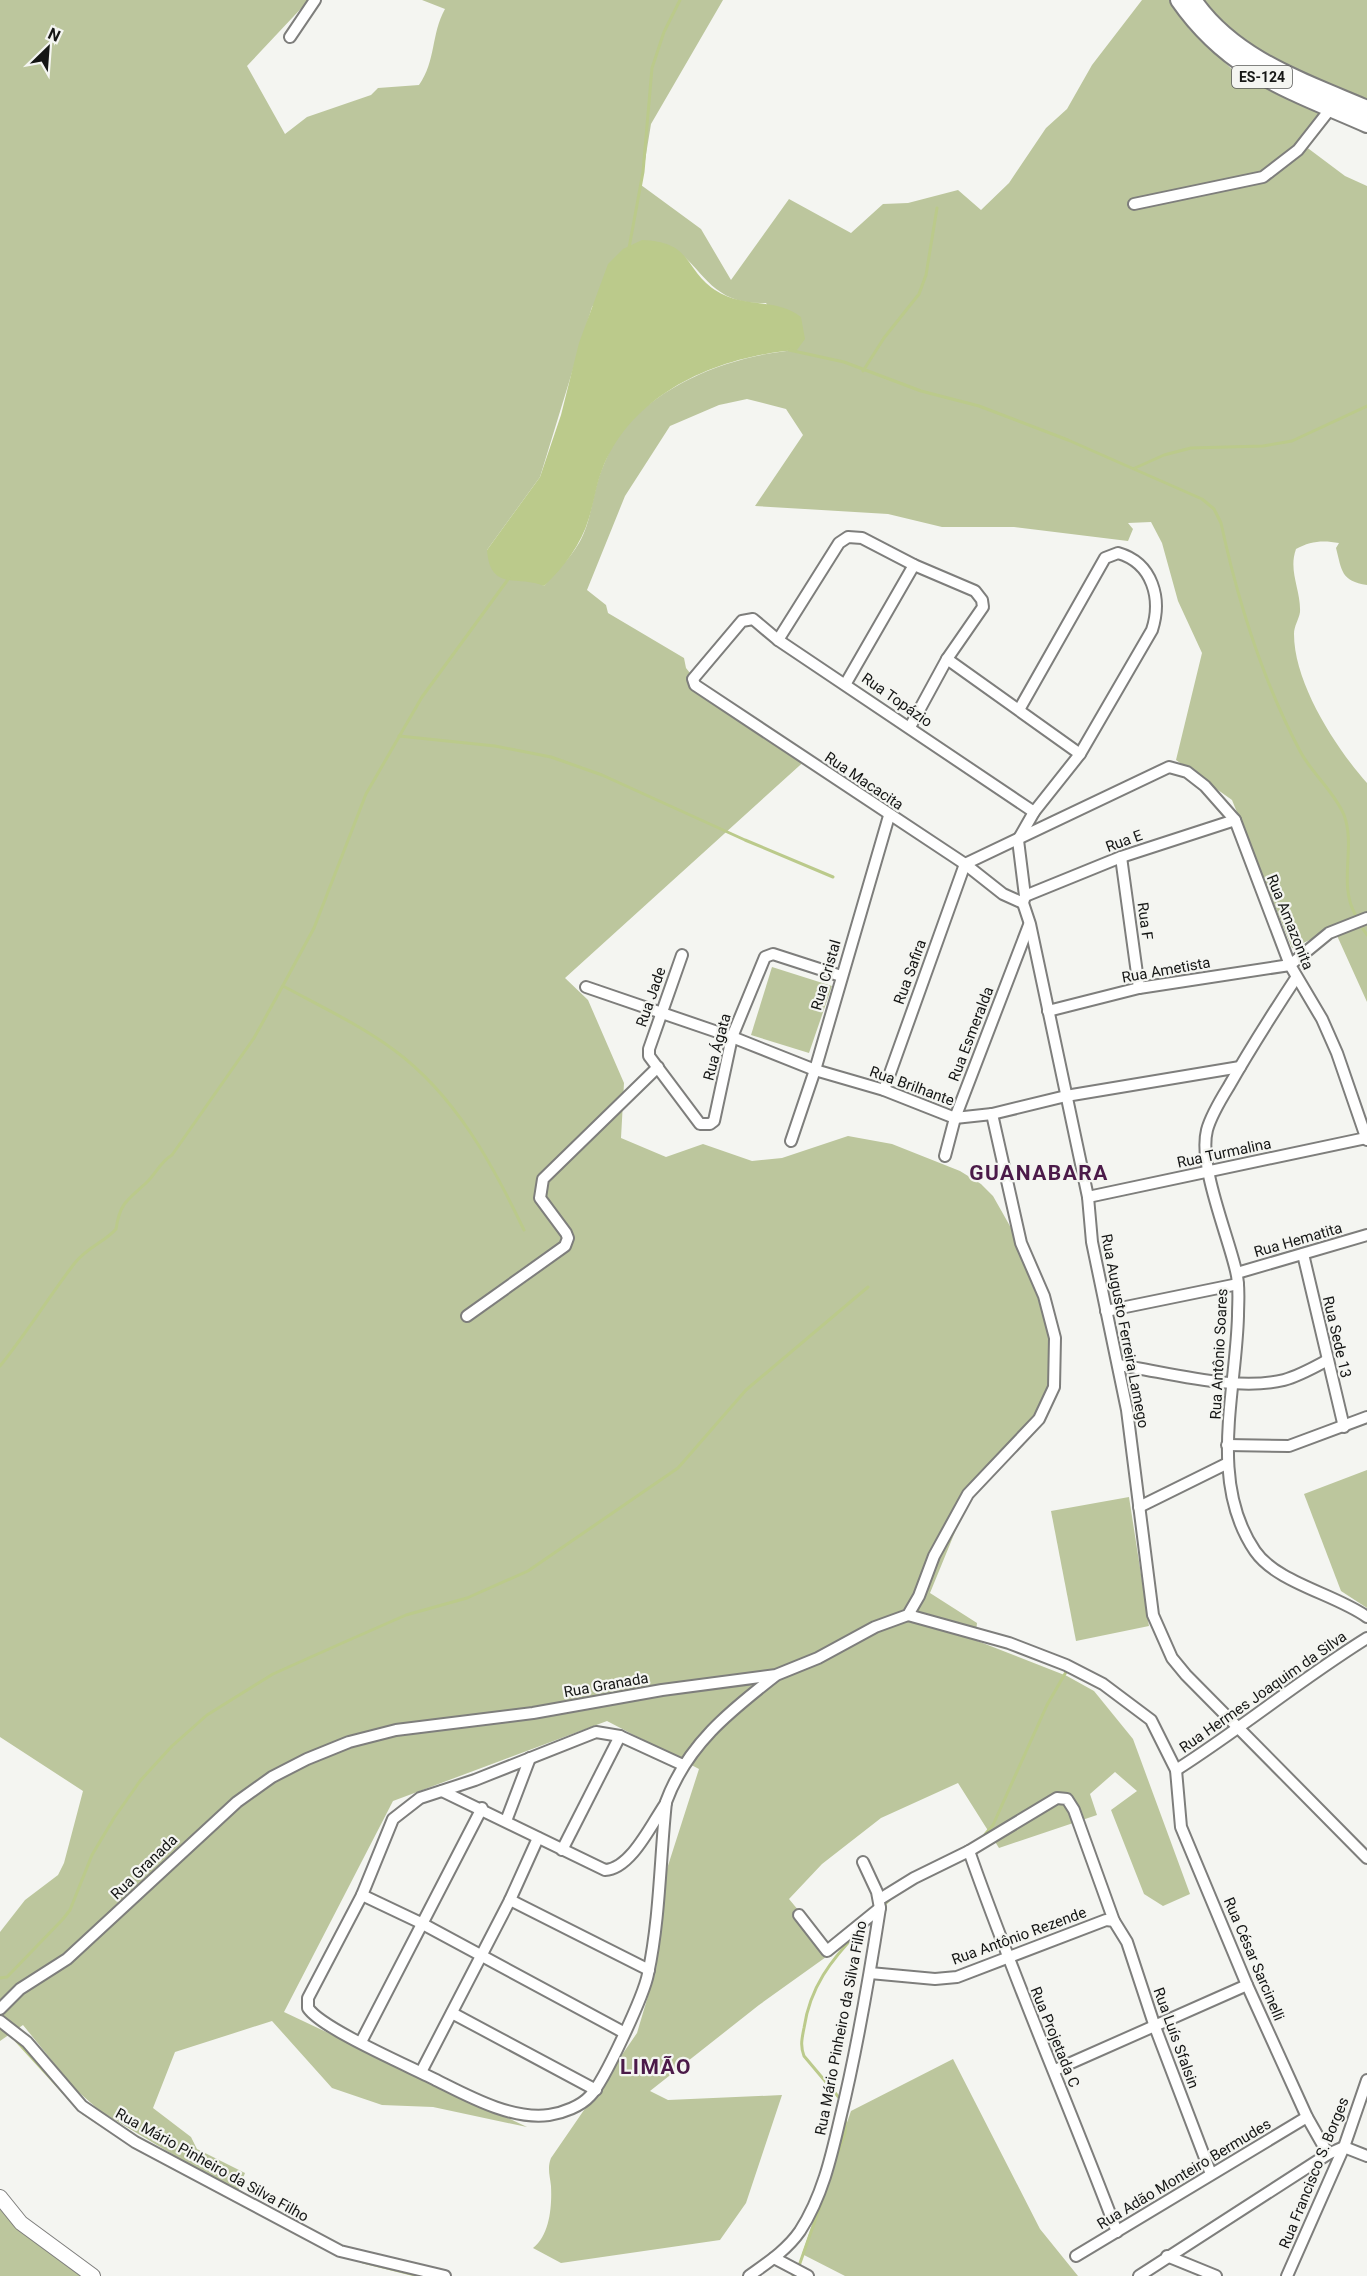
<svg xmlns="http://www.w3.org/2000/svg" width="1367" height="2276" viewBox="0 0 1367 2276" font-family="Roboto,sans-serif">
<rect width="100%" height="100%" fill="#f4f5f1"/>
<g fill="#bcc69d" fill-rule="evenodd">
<path d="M0 0H309L247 66 285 134 307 117 371 95 378 88 419 85C436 61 431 34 445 9L422 0H723L651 124 641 185 701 229 731 280 789 199 851 233 883 204 908 203 958 190 981 210 1009 183 1046 128 1067 109 1092 65 1142 0H1173L1189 29 1235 72 1296 95 1331 112 1305 146 1345 176 1367 186V585C1341 581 1342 571 1336 548L1339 543C1323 540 1310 541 1296 549 1288 571 1301 590 1300 612 1299 619 1294 626 1294 634 1294 683 1335 747 1367 783V1002L1334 929 1292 948 1232 800 1176 760 1202 653 1178 601 1162 543 1151 522 1128 523 1133 529 1128 541 1014 527H942L888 514 755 506 803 435 786 409 747 399 719 405 670 426 625 496 587 590 606 605 608 613 684 658 686 668 697 682 809 757 565 978 588 1000 624 1083 621 1138 666 1157 703 1144 752 1161 782 1158 848 1136 892 1144 960 1171 981 1184 993 1196 1019 1242 1056 1338 1060 1376 1036 1423 973 1488 930 1593 977 1623 975 1640 1067 1676 1094 1691 1133 1739 1190 1894 1163 1906 1144 1894 1111 1810 1137 1791 1115 1772 1090 1794 1097 1815 999 1848 958 1783 881 1818 822 1864 789 1899 833 1952 759 2005 650 2091 668 2100 782 2095 746 2203 720 2240 561 2263 533 2248C550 2235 552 2206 551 2186 550 2176 547 2168 551 2158L637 2033 656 1969 665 1875 699 1769 607 1721 393 1801 284 2012 527 2127 433 2107 382 2105 332 2088 272 2021 175 2052 153 2108 191 2137 197 2149 245 2173 237 2193 100 2111 74 2088 23 2025 0 2041V1932L25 1900 58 1875 64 1863 83 1791 0 1737ZM642 241C704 242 694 306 766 303L797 350C735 355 670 379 626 425 615 437 608 455 602 469 592 493 592 521 579 543 570 559 555 572 544 586L487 550 540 477 592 307Z"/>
<polygon points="1196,0 1367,0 1367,108 1250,52"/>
<polygon points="772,967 832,986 809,1053 751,1035"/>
<polygon points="1367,1470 1367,1608 1341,1591 1304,1494"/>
<polygon points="1129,1497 1149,1626 1076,1641 1051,1511"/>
<polygon points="953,2059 1040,2229 1078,2276 845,2276 802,2254 851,2111"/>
<polygon points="0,2204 88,2276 0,2276"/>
</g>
<path fill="#bbca8b" d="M642 240C693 242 683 268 715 290 743 309 775 297 801 317L805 339 797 350C719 356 632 392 602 470 596 485 594 502 589 518 581 545 564 567 544 586 518 575 490 592 487 550L540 477 561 415 579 343 608 264 623 249Z"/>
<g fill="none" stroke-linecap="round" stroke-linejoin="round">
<g stroke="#bbca8b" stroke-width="3">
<polyline points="629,248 643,172 652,68 664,32 680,0"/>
<path d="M789 350 844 362 921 391 979 406 1068 440 1202 499 1214 509 1221 523C1238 602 1262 679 1300 751 1312 774 1334 791 1344 815 1356 847 1338 883 1355 914"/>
<polyline points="863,371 884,338 919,294 926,275 937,208"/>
<polyline points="1135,468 1164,455 1191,448 1263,446 1292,441 1367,406"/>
<polyline points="399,736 495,746 551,757 602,775 745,840 833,877"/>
<polyline points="1363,929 1367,935"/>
<path d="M283 986C320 1006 360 1025 394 1050 455 1095 492 1163 524 1230"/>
<path d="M0 1366C26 1334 48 1298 74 1264 87 1247 105 1242 116 1229 120 1202 128 1200 146 1183 156 1174 160 1162 172 1155L254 1038 280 991 314 928 366 794 422 697 509 578"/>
<polyline points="982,1838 993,1825 1047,1705 1066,1672"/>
<polyline points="882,1907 892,1897"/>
<polyline points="0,1978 7,1977 63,1919 70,1910 92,1855 114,1818 140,1781 172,1746 207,1715 273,1674 340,1644 406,1615 467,1598 528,1571 678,1468 746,1390 868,1287"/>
<polyline points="12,2036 74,2104"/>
<path d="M841 2100 804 2056C800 2046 802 2038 804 2028 810 1987 831 1960 859 1931"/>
<polyline points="83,2113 115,2134"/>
<polyline points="162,2162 336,2254"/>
<polyline points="834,2163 845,2133 846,2112"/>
<polyline points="363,2262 419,2276"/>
<polyline points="793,2276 800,2263 823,2198"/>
</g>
<g stroke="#7e7e7c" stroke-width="14">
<g id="minor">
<polyline points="290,37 315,0"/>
<polyline points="1134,204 1263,177 1298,150 1331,108"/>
<polyline points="778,640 839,543 848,537 862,538 914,565 975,591 982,600 983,607 947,659 910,727"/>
<polyline points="947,659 1080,754"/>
<polyline points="846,683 914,565"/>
<path d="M1020 708 1105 558 1118 553C1153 563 1162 599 1152 630L1080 754 1034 812 1018 840 1025 896 1023 903 1030 924 1088 1197 1092 1242 1127 1410 1153 1615 1172 1658 1186 1675 1367 1858"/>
<polyline points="1121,857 1139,988"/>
<polyline points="1025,896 1121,857 1235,820"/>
<polyline points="1023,903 1003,894 965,864 695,685 693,679 742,621 753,619 778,640 1034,812"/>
<polyline points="682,955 649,1049 649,1056 700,1124 710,1124 714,1121 732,1037 765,957 773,954 841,976"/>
<path d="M1296 978C1273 1013 1250 1049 1229 1086 1221 1099 1211 1115 1207 1130 1198 1165 1228 1235 1236 1271 1240 1286 1238 1301 1238 1316 1236 1393 1208 1482 1255 1551 1277 1583 1335 1594 1367 1617"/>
<polyline points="586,987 732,1037 815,1070 884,1090 955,1118 992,1114 1066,1096 1240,1067"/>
<polyline points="1048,1011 1139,988 1290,965 1329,933 1367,918"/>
<polyline points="884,1090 965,864 1169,767 1187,772 1205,786 1235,820 1290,965 1322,1019 1337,1053 1367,1140"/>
<polyline points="791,1141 815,1070 889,816"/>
<polyline points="945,1156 955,1118 1029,925"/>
<polyline points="1088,1197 1366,1138"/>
<polyline points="1303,1254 1344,1427"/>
<polyline points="1237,1273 1367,1235"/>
<polyline points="1106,1311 1238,1284"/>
<polyline points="467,1316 565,1246 568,1238 566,1233 540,1198 543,1179 658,1067"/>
<path d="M1118 1365C1167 1372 1235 1392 1284 1380 1299 1376 1313 1368 1326 1361"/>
<polyline points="1227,1445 1289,1446 1367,1417"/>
<polyline points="1139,1507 1226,1464"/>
<polyline points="908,1615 1009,1643 1066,1665 1103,1684 1151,1720 1176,1770 1181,1827 1247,1985 1307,2117 1328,2154"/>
<path d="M683 1765 620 1736 596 1732 475 1780 420 1798 393 1819 362 1895 308 1998V2008C322 2029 411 2067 438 2081 470 2097 512 2120 549 2115 563 2113 581 2106 590 2096 604 2082 644 1995 648 1974 660 1918 660 1858 666 1802 687 1745 729 1712 775 1676"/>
<path d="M1176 1770C1242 1728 1301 1679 1367 1638"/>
<path d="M442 1791 605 1870C631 1869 652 1823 666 1803"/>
<polyline points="506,1821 530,1758"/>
<polyline points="562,1850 620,1736"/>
<path d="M969 1851C1014 1980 1069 2105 1117 2232"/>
<polyline points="362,1895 421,1923 623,2032"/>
<polyline points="880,1899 914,1878 969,1851 1057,1798 1067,1799 1074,1810 1114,1921"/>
<polyline points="510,1900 649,1970"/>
<polyline points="799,1915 827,1951 880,1908"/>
<polyline points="870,1973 935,1979 957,1977 1106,1920 1114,1921 1127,1942 1155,2027 1211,2174"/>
<polyline points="0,2009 20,1989 67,1959 237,1802 272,1777 307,1759 349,1742 396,1730 533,1713 662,1690 776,1675 818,1658 875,1627 908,1615 919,1596 934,1556 968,1494 1039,1419 1054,1387 1055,1338 1044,1296 1021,1243 992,1114"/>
<polyline points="452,2013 596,2090"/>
<polyline points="0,2021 27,2042 82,2106 135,2142 340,2251 445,2276"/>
<polyline points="361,2042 482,1808"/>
<polyline points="1055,2070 1247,1985"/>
<polyline points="421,2072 510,1900 538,1838"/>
<polyline points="1076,2256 1307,2117"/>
<polyline points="1167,2256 1216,2276"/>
<polyline points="774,2258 808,2276"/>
<path d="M749 2276C767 2263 787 2250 800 2231 822 2197 831 2158 840 2119 857 2050 869 1979 880 1908L877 1892 863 1862"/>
<polyline points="1139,2276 1328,2154 1344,2147 1367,2156"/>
<polyline points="1287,2276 1344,2147 1367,2080"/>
</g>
</g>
<g stroke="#7e7e7c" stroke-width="16">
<polyline id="tertiary" points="0,2197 21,2223 93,2276"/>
</g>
<g stroke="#7e7e7c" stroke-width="20">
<g id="primary">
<path d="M1179 0C1229 72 1290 90 1367 124"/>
<path d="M1193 0C1233 59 1304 82 1367 109"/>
</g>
</g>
<use href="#minor" stroke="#fff" stroke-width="10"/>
<use href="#tertiary" stroke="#fff" stroke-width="14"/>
<use href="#primary" stroke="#fff" stroke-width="16"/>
</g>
<g text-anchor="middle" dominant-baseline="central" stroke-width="4.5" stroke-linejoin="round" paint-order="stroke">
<rect fill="#f4f5f1" stroke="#585957" stroke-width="1.5" x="1232" y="66" width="60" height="22" rx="4.5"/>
<g font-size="14" font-weight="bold" fill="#151615">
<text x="1262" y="77">ES-124</text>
</g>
<g font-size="15" fill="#151615" stroke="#f4f5f1">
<text transform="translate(897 700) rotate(35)">Rua Topázio</text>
<text transform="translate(864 781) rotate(34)">Rua Macacita</text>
<text transform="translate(1124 841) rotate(-20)">Rua E</text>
<text transform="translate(1145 921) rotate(82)">Rua F</text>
<text transform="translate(1290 922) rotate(68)">Rua Amazonita</text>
<text transform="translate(1166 970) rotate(-10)">Rua Ametista</text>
<text transform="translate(910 972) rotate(-70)">Rua Safira</text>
<text transform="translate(826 975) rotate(-74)">Rua Cristal</text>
<text transform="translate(651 997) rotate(-71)">Rua Jade</text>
<text transform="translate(971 1034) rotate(-69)">Rua Esmeralda</text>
<text transform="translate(717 1047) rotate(-75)">Rua Ágata</text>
<text transform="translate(912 1086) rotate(20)">Rua Brilhante</text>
<text transform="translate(1224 1153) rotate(-12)">Rua Turmalina</text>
<text transform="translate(1298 1240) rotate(-16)">Rua Hematita</text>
<text transform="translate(1125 1331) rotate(79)">Rua Augusto Ferreira Lamego</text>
<text transform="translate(1337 1337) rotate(77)">Rua Sede 13</text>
<text transform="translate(1219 1354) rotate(-87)">Rua Antônio Soares</text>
<text transform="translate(606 1685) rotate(-10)">Rua Granada</text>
<text transform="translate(1263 1692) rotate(-35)">Rua Hermes Joaquim da Silva</text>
<text transform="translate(144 1867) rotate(-44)">Rua Granada</text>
<text transform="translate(1019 1936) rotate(-20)">Rua Antônio Rezende</text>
<text transform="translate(1254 1959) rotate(67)">Rua César Sarcinelli</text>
<text transform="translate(841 2028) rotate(-79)">Rua Mário Pinheiro da Silva Filho</text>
<text transform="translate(1055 2037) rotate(68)">Rua Projetada C</text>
<text transform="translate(1176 2038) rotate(70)">Rua Luís Sfalsin</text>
<text transform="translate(212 2165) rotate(29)">Rua Mário Pinheiro da Silva Filho</text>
<text transform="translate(1314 2173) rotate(-68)">Rua Francisco S. Borges</text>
<text transform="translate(1184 2174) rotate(-31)">Rua Adão Monteiro Bermudes</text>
</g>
<g font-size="21" font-weight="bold" letter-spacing="1.5" fill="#4b1a49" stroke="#f4f5f1">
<text x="1039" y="1173">GUANABARA</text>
<text x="656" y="2067">LIMÃO</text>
</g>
</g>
<g transform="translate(48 48) rotate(25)" stroke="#f4f5f1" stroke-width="4.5" paint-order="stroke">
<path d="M0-4.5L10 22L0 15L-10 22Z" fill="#151615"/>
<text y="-9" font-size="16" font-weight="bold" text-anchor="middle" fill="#151615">N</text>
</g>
</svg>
